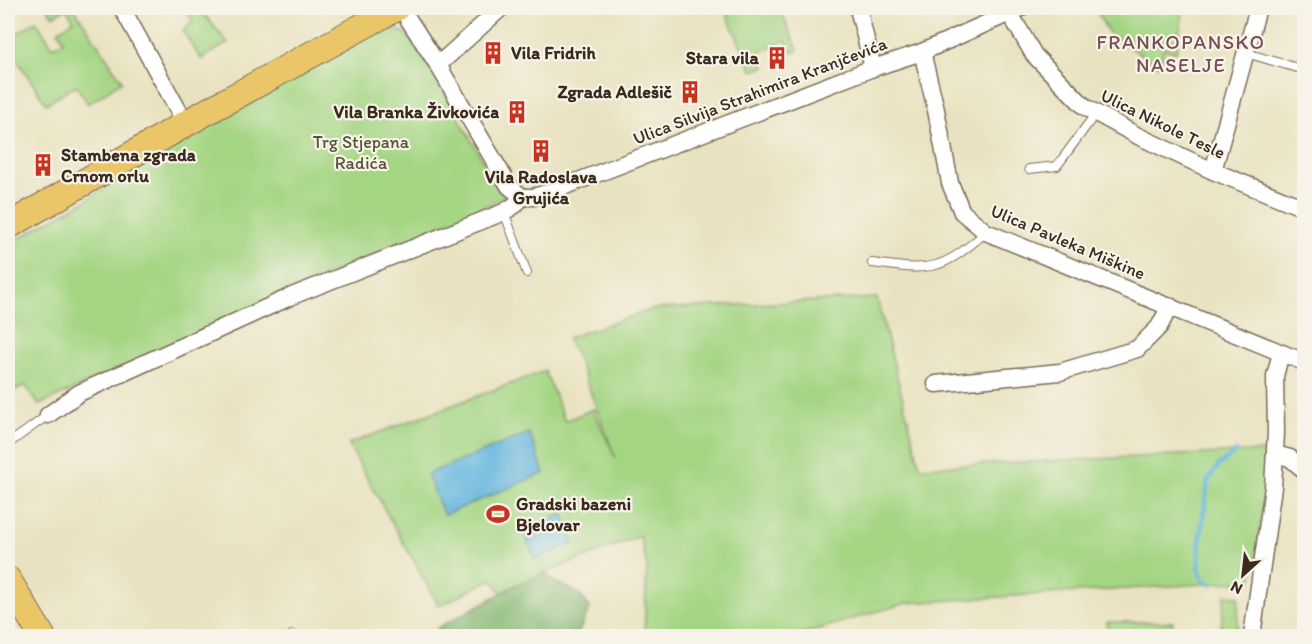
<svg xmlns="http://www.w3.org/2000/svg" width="1312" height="644" viewBox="0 0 1312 644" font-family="Itim,sans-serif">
<rect width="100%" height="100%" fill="#f7f3e8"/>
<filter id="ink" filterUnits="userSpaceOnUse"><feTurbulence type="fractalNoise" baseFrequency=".0167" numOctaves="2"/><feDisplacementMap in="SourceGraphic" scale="12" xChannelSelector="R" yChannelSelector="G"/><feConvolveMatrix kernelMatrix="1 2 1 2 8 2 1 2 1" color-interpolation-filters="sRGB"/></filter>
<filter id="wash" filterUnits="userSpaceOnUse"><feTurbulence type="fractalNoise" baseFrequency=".008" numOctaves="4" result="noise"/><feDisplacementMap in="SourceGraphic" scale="24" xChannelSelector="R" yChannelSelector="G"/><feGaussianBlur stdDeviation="1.35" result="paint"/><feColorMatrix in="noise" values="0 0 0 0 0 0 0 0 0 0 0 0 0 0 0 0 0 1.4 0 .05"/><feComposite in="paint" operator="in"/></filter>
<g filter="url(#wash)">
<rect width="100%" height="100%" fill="#e9e2c0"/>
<g fill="#a4d583" stroke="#708050" stroke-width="1.5">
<polygon points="47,8 74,8 122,81 88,104 76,85 46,104 8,46 8,40 36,21 53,47 64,41 58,31 74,20 66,8 53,16"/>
<polygon points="184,8 209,8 203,13 228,43 201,59 183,31 193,21"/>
<polygon points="724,8 779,8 798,50 792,53 786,40 759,52 765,67 752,71"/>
<polygon points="1094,8 1184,8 1176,52 1164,49 1160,66 1155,64 1109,33"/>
<polygon points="387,28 404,32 412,41 451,104 504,198 277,297 39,405 25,385 16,390 8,378 8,244 88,199 170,146 376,31"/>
<polygon points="877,298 920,467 1267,451 1266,488 1252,581 906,603 795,636 644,636 647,566 640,536 545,573 502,593 492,579 439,606 348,444 545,371 565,421 593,409 616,459 577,357 567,338 654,309"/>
<polygon points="1225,595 1239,597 1237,636 1220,636"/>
<polygon points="1107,622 1173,622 1172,636 1108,636"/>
</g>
<polygon fill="#83b671" stroke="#5f7048" stroke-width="1.5" points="545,573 555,582 579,593 590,608 577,636 442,636 437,628 520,583"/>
<g fill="#63b6df" stroke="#4f707e" stroke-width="1.5">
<polygon points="529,433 544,473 444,515 427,474"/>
<polygon points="563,514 574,543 535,559 523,530"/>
</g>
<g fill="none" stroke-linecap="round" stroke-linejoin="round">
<polyline stroke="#63b6df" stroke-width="4.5" points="1211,584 1202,578 1199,569 1199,548 1208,480 1219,465 1236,452"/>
</g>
</g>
<g filter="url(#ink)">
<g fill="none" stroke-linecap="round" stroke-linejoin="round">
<g stroke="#786a57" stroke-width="10">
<g id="lane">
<polyline points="1246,53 1304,70"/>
<polyline points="1029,169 1057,166 1096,113"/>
<polyline points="504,212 527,273"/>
<path d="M872 263C931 271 940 272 986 232"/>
<polyline points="8,444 48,415"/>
<polyline points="291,636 292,635"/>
</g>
</g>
<g stroke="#786a57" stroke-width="19">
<g id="street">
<polyline points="122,8 186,124"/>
<polyline points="401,8 438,65 509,186 522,197"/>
<polyline points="858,8 873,68"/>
<polyline points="1009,8 1009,12 1034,55 1085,107 1138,136 1213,171 1304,208"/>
<polyline points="922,52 935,105 950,183 962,212 986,232 1304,362"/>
<polyline points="438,65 501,8"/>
<polyline points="1213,171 1258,8"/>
<polyline points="522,197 533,197 547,193 873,68 922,52 1021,8"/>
<polyline points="936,384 1060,372 1137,349 1159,327 1170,306"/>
<polyline points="48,415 79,393 292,296 504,212 515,205 522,197"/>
<polyline points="1275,454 1290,458 1304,470"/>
<polyline points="1252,636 1273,487 1276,432 1275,376 1281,353"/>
</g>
</g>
<g stroke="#786a57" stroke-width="28">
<g id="primary">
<polyline points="8,226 199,116 396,8"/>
<polyline points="8,580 42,636"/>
</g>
</g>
<use href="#lane" stroke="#fff" stroke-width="8"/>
<use href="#street" stroke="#fff" stroke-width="16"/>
<use href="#primary" stroke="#eac669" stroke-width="26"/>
</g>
</g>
<defs>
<g id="building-bare" transform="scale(1.8)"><path d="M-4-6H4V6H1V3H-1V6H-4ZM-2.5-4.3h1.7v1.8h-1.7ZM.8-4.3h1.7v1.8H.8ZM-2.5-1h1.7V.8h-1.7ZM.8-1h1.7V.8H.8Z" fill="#c8321e" stroke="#f7f3e8" stroke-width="2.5" paint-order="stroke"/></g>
<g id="stadium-bare" transform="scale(1.8)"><path d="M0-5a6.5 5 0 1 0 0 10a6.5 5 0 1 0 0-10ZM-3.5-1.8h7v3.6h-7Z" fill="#c8321e" stroke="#f7f3e8" stroke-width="2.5" paint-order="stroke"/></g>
</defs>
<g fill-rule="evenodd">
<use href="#building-bare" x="493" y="53"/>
<use href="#building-bare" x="777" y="58"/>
<use href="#building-bare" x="690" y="92"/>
<use href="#building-bare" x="517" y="112"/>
<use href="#building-bare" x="541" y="151"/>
<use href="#building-bare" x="43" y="165"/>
<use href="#stadium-bare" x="498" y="514"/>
</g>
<g text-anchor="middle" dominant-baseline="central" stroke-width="4.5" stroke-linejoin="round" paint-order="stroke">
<g font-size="18" font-weight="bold" fill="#3b2a1e" stroke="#f7f3e8" text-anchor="start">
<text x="511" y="53">Vila Fridrih</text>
<text x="759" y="58" text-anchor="end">Stara vila</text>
<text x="672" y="92" text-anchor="end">Zgrada Adlešič</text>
<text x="499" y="112" text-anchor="end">Vila Branka Živkovića</text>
<text x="61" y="155">Stambena zgrada<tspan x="61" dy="21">Crnom orlu</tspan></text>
<text x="541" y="177" text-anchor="middle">Vila Radoslava<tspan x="541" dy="21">Grujića</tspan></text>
<text x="516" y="504">Gradski bazeni<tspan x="516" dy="21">Bjelovar</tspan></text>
</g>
<g font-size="18" fill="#3b2a1e" stroke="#f7f3e8">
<text transform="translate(760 91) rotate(-21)">Ulica Silvija Strahimira Kranjčevića</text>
<text transform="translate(1163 124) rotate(26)">Ulica Nikole Tesle</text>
<text transform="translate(1068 242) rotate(23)">Ulica Pavleka Miškine</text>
</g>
<g font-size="18" fill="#555537" stroke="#f7f3e8">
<text x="361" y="142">Trg Stjepana<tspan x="361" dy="21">Radića</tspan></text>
</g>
<g font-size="20" letter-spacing="1.5" fill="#764f52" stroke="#f7f3e8">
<text x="1181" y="42">FRANKOPANSKO<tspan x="1181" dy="23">NASELJE</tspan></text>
</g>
</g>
<rect width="1312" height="644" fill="none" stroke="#f7f3e8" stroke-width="30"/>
<g transform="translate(1243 575) rotate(207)" stroke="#f7f3e8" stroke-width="4.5" paint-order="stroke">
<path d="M0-4.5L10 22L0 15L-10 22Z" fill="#3b2a1e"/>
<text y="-9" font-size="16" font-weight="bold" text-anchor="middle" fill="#3b2a1e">N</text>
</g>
</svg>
